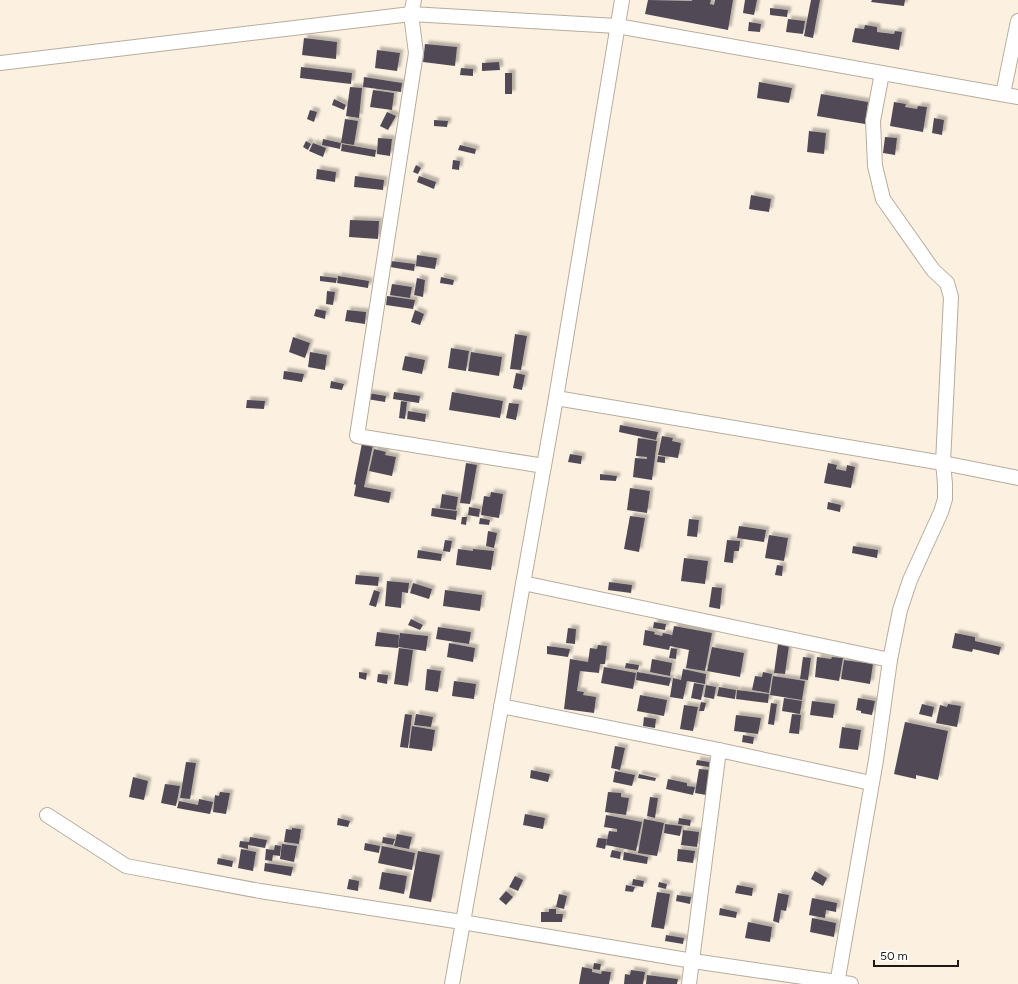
<svg xmlns="http://www.w3.org/2000/svg" width="1018" height="984" viewBox="0 0 1018 984" font-family="Figtree,sans-serif">
<defs>
<filter id="shadow"><feDropShadow dx="3.5" dy="-3.5" stdDeviation="1" flood-color="#0004"/></filter>
</defs>
<rect width="100%" height="100%" fill="#fcf1e1"/>
<g fill="#514a57" filter="url(#shadow)">
<polygon points="648,0 692,1 692,0 711,0 710,4 714,5 715,0 733,0 728,30 645,14"/>
<polygon points="745,0 757,0 754,15 743,13"/>
<polygon points="811,0 820,0 813,38 804,36"/>
<polygon points="872,0 905,0 904,6 871,2"/>
<polygon points="770,8 788,10 787,17 770,15"/>
<polygon points="788,19 805,21 803,34 786,32"/>
<polygon points="749,22 761,24 760,32 748,31"/>
<polygon points="865,25 877,27 877,32 894,34 895,31 902,32 899,50 852,42 855,28 864,29"/>
<polygon points="304,38 337,42 336,59 302,55"/>
<polygon points="425,44 457,47 455,66 423,62"/>
<polygon points="377,50 400,53 397,71 375,68"/>
<polygon points="499,62 500,70 482,71 482,63"/>
<polygon points="301,67 352,73 351,84 300,78"/>
<polygon points="461,68 473,69 473,76 460,75"/>
<rect x="505" y="73" width="7" height="21"/>
<polygon points="364,77 402,83 401,92 363,87"/>
<polygon points="759,82 792,88 789,103 757,98"/>
<polygon points="350,87 362,88 359,118 346,116"/>
<polygon points="373,90 394,93 392,110 370,107"/>
<polygon points="821,94 868,102 865,124 817,116"/>
<polygon points="334,99 346,105 344,110 332,105"/>
<polygon points="894,102 906,104 905,107 917,109 918,106 927,107 923,132 890,126"/>
<polygon points="310,110 317,112 314,122 307,119"/>
<polygon points="387,112 396,116 388,130 380,126"/>
<polygon points="934,118 944,120 942,135 932,133"/>
<polygon points="345,119 358,121 354,145 341,143"/>
<polygon points="434,120 448,121 447,127 434,126"/>
<polygon points="809,131 826,133 824,154 807,152"/>
<polygon points="885,137 897,138 895,155 883,153"/>
<polygon points="378,138 392,139 390,156 377,154"/>
<polygon points="323,139 341,143 340,149 322,145"/>
<polygon points="306,141 311,144 308,150 303,147"/>
<polygon points="313,143 326,148 323,157 309,151"/>
<polygon points="342,144 376,150 375,157 341,151"/>
<polygon points="460,145 476,149 475,154 458,150"/>
<polygon points="453,160 460,161 459,170 452,169"/>
<polygon points="416,165 421,168 418,174 413,172"/>
<polygon points="317,169 336,172 335,182 316,179"/>
<polygon points="355,176 384,180 383,190 354,187"/>
<polygon points="419,176 436,182 434,189 417,182"/>
<polygon points="751,195 771,199 769,212 749,209"/>
<polygon points="350,220 379,221 378,239 349,237"/>
<polygon points="417,255 437,258 435,269 416,266"/>
<polygon points="391,261 415,264 414,271 390,267"/>
<polygon points="320,276 337,278 336,283 320,281"/>
<polygon points="338,276 369,281 368,288 337,283"/>
<polygon points="441,277 454,280 453,285 440,283"/>
<polygon points="417,278 425,280 423,297 414,295"/>
<polygon points="392,284 412,287 410,298 390,295"/>
<polygon points="327,291 335,292 333,305 326,304"/>
<polygon points="387,296 415,300 413,309 386,305"/>
<polygon points="316,309 326,311 325,319 314,316"/>
<polygon points="347,310 366,312 365,324 345,321"/>
<polygon points="415,310 424,314 420,325 411,322"/>
<polygon points="515,334 527,336 521,370 510,369"/>
<polygon points="293,337 310,343 305,358 289,352"/>
<polygon points="451,348 469,351 466,371 448,368"/>
<polygon points="310,352 327,355 325,370 308,367"/>
<polygon points="471,352 502,357 499,376 468,371"/>
<polygon points="405,356 425,360 422,374 402,370"/>
<polygon points="284,371 304,374 302,382 283,379"/>
<polygon points="516,373 525,375 522,390 513,388"/>
<polygon points="331,381 344,384 342,390 330,388"/>
<polygon points="394,392 420,396 419,403 393,399"/>
<polygon points="452,392 503,401 500,418 449,410"/>
<polygon points="368,393 386,396 385,402 367,399"/>
<polygon points="247,400 265,401 264,409 246,408"/>
<polygon points="401,401 407,402 405,419 399,418"/>
<polygon points="509,403 519,404 516,420 506,418"/>
<polygon points="408,411 426,414 425,422 407,419"/>
<polygon points="620,425 658,432 656,440 619,432"/>
<polygon points="662,436 673,438 672,441 681,443 678,458 658,455"/>
<polygon points="638,438 657,441 652,480 633,477 635,458 647,459 647,457 636,456"/>
<polygon points="362,443 373,445 364,487 391,492 389,503 354,496 356,485 354,484"/>
<polygon points="374,449 386,452 385,455 396,457 392,476 369,471"/>
<polygon points="570,454 582,456 581,464 568,462"/>
<polygon points="658,456 665,457 665,463 657,462"/>
<polygon points="466,463 477,465 470,504 460,503"/>
<polygon points="828,463 837,465 836,469 846,471 847,465 855,467 851,488 824,483"/>
<polygon points="600,474 617,476 616,481 600,480"/>
<polygon points="630,488 650,491 647,513 627,510"/>
<polygon points="491,492 503,494 499,518 481,515 484,496 490,497"/>
<polygon points="442,494 458,497 456,510 440,508"/>
<polygon points="828,502 841,505 840,512 827,509"/>
<polygon points="469,507 480,509 479,517 468,515"/>
<polygon points="432,508 457,511 456,520 431,516"/>
<polygon points="630,516 645,518 639,552 624,549"/>
<polygon points="462,517 467,517 466,525 461,524"/>
<polygon points="480,518 490,520 489,525 479,524"/>
<polygon points="689,519 699,520 697,537 687,536"/>
<polygon points="739,526 766,530 764,542 737,538"/>
<polygon points="488,531 497,533 494,548 486,546"/>
<polygon points="769,535 788,538 784,561 765,558"/>
<polygon points="445,540 452,541 450,552 443,551"/>
<polygon points="727,540 740,541 739,551 734,551 733,563 724,562"/>
<polygon points="853,546 878,550 877,558 852,553"/>
<polygon points="458,549 473,551 473,549 494,551 491,570 456,565"/>
<polygon points="418,550 442,554 441,561 417,558"/>
<polygon points="684,558 708,561 705,584 681,581"/>
<polygon points="777,565 783,566 782,576 775,575"/>
<polygon points="356,575 379,577 378,586 355,584"/>
<polygon points="387,581 409,583 408,593 402,592 401,608 385,606"/>
<polygon points="609,582 632,585 631,593 608,590"/>
<polygon points="413,583 432,589 429,599 410,593"/>
<polygon points="712,587 722,588 720,609 709,607"/>
<polygon points="374,590 380,592 376,607 369,605"/>
<polygon points="445,590 482,595 480,611 443,606"/>
<polygon points="411,619 423,625 420,630 408,625"/>
<polygon points="654,622 666,624 665,630 653,628"/>
<polygon points="674,626 712,633 705,671 686,668 689,650 670,646 669,650 643,645 645,630 655,632 654,634 662,636 663,633 672,635 671,641"/>
<polygon points="438,627 471,632 469,644 436,639"/>
<polygon points="568,628 576,629 575,644 566,643"/>
<polygon points="377,632 399,635 398,648 375,646"/>
<polygon points="400,633 428,636 426,651 398,647"/>
<polygon points="955,633 975,637 975,641 1001,647 999,655 973,649 972,652 952,648"/>
<polygon points="449,643 475,648 473,662 447,657"/>
<polygon points="778,644 789,646 785,674 774,673"/>
<polygon points="598,645 607,646 605,664 600,664 599,673 580,671 577,691 584,692 583,695 596,697 594,713 564,709 570,659 588,662 590,648 597,649"/>
<polygon points="547,646 570,649 568,657 547,654"/>
<polygon points="712,647 744,653 740,677 707,671"/>
<polygon points="399,648 413,650 408,686 394,684"/>
<polygon points="671,648 677,649 676,659 669,658"/>
<polygon points="803,657 811,658 808,680 800,679"/>
<polygon points="817,657 831,659 832,657 843,658 839,681 815,677"/>
<polygon points="652,659 672,663 670,676 650,672"/>
<polygon points="844,660 873,664 870,684 841,679"/>
<polygon points="626,663 639,665 638,670 625,668"/>
<polygon points="604,667 636,673 633,689 601,683"/>
<polygon points="427,669 441,671 438,692 425,690"/>
<polygon points="683,669 706,674 705,684 687,681 683,699 670,697 673,678 681,680"/>
<polygon points="359,672 367,673 366,680 359,678"/>
<polygon points="637,672 671,678 669,686 636,680"/>
<polygon points="763,672 772,674 769,693 752,690 755,676 762,677"/>
<polygon points="378,674 388,675 387,684 377,682"/>
<polygon points="773,676 805,681 802,700 770,695"/>
<polygon points="454,681 476,684 474,699 452,696"/>
<polygon points="694,683 704,685 701,700 691,698"/>
<polygon points="706,685 716,687 714,699 704,697"/>
<polygon points="719,687 736,690 735,699 717,696"/>
<polygon points="737,690 769,694 768,703 736,699"/>
<polygon points="640,695 667,700 664,716 637,711"/>
<polygon points="784,698 802,701 800,714 782,711"/>
<polygon points="858,698 875,701 872,715 861,713 861,711 856,710"/>
<polygon points="812,701 835,704 833,718 810,715"/>
<polygon points="701,702 706,703 704,711 699,711"/>
<polygon points="771,703 777,704 774,725 768,724"/>
<polygon points="922,704 934,707 932,717 919,714"/>
<polygon points="948,704 961,706 957,727 936,723 940,705 947,707"/>
<polygon points="684,705 698,707 693,731 680,729"/>
<polygon points="405,714 412,715 408,748 400,747"/>
<polygon points="416,714 433,717 431,727 414,725"/>
<polygon points="792,714 801,715 799,734 789,733"/>
<polygon points="736,715 761,718 758,734 734,731"/>
<polygon points="644,717 656,719 655,728 643,726"/>
<polygon points="905,722 948,731 938,780 916,775 916,779 894,774"/>
<polygon points="412,726 435,730 432,751 409,748"/>
<polygon points="842,727 861,730 858,750 839,748"/>
<polygon points="743,735 754,737 753,744 742,742"/>
<polygon points="615,746 625,748 620,770 611,768"/>
<polygon points="697,760 710,762 709,767 696,765"/>
<polygon points="186,762 196,763 190,799 180,798"/>
<polygon points="699,769 710,770 706,795 695,793"/>
<polygon points="531,770 550,774 548,782 530,778"/>
<polygon points="615,771 635,775 632,786 613,782"/>
<polygon points="639,774 656,778 655,781 638,778"/>
<polygon points="133,777 148,781 144,800 129,797"/>
<polygon points="668,779 687,783 687,786 695,787 693,795 666,789"/>
<polygon points="165,784 180,786 176,806 161,803"/>
<polygon points="220,792 230,793 226,814 213,812 215,795 219,796"/>
<polygon points="608,792 621,793 621,797 629,798 626,815 605,812"/>
<polygon points="650,797 658,798 655,818 647,816"/>
<polygon points="199,799 213,802 210,814 177,808 179,801 198,805"/>
<polygon points="525,814 545,818 543,829 523,825"/>
<polygon points="606,815 642,822 636,851 606,845 609,831 617,832 617,829 604,827"/>
<polygon points="338,818 350,821 348,827 337,825"/>
<polygon points="679,818 691,820 690,826 678,824"/>
<polygon points="644,819 664,823 657,856 638,853"/>
<polygon points="665,824 682,826 680,836 664,833"/>
<polygon points="292,828 301,829 299,844 284,842 286,829 292,830"/>
<polygon points="683,830 699,832 697,847 681,845"/>
<polygon points="397,834 412,837 409,849 394,846"/>
<polygon points="250,837 267,840 265,848 248,845 248,849 239,847 240,841 249,842"/>
<polygon points="383,837 395,839 393,845 382,843"/>
<polygon points="598,838 607,839 605,849 596,847"/>
<polygon points="365,843 380,846 379,853 364,850"/>
<polygon points="282,844 297,846 294,862 280,859"/>
<polygon points="275,845 281,846 280,856 273,855 272,861 265,860 266,849 274,850"/>
<polygon points="382,846 415,853 412,870 378,863"/>
<polygon points="241,849 256,852 253,871 238,868"/>
<polygon points="678,849 695,851 693,863 677,861"/>
<polygon points="612,850 621,852 620,859 610,857"/>
<polygon points="418,851 440,855 431,902 409,898"/>
<polygon points="624,852 648,857 647,864 623,860"/>
<polygon points="218,858 233,861 232,867 217,864"/>
<polygon points="265,863 293,867 291,876 264,871"/>
<polygon points="815,871 827,878 823,886 811,879"/>
<polygon points="382,872 407,876 404,894 379,889"/>
<polygon points="515,876 523,880 518,891 509,887"/>
<polygon points="349,879 359,881 358,891 347,889"/>
<polygon points="633,879 644,881 643,887 632,885"/>
<polygon points="659,882 667,884 666,889 658,887"/>
<polygon points="626,885 635,887 633,892 625,891"/>
<polygon points="737,885 753,888 752,896 735,893"/>
<polygon points="506,891 513,897 506,905 499,899"/>
<polygon points="657,892 670,894 664,929 651,927"/>
<polygon points="778,893 789,895 786,911 781,910 779,923 773,921"/>
<polygon points="559,894 567,896 564,909 556,907"/>
<polygon points="677,895 691,897 690,904 676,901"/>
<polygon points="812,898 837,903 836,912 826,910 825,918 809,915"/>
<polygon points="720,908 737,912 736,918 719,915"/>
<polygon points="549,909 556,909 556,914 563,914 562,922 541,922 541,912 549,912"/>
<polygon points="812,918 836,923 834,937 810,932"/>
<polygon points="748,922 772,927 770,942 745,938"/>
<polygon points="666,935 684,938 683,944 665,941"/>
<polygon points="594,963 601,964 600,970 593,969"/>
<polygon points="582,967 592,969 592,972 601,974 602,971 611,972 609,984 579,984"/>
<polygon points="631,970 645,972 643,984 624,984 625,974 630,975"/>
<polygon points="647,975 678,979 677,984 646,984"/>
</g>
<g fill="none" stroke-linecap="round" stroke-linejoin="round">
<g stroke="#b7ad9e" stroke-width="16">
<g id="minor">
<polyline points="414,0 411,14 416,53 357,436 544,466"/>
<polyline points="0,63 411,14 617,26 1018,97"/>
<polyline points="1003,94 1018,21"/>
<polyline points="556,398 943,463 1018,478"/>
<polyline points="523,583 890,660"/>
<polyline points="501,706 719,750 871,783"/>
<polyline points="47,815 126,866 260,891 462,922 693,961 851,984"/>
<polyline points="452,984 556,398 622,0"/>
<polyline points="689,984 719,750"/>
<polyline points="837,984 876,760 890,660 900,610 910,580 941,512 945,499 945,484 943,463 951,297 947,283 933,270 883,199 875,166 873,121 882,73"/>
</g>
</g>
<use href="#minor" stroke="#fff" stroke-width="14"/>
</g>
<path d="M874 960v6h84v-6" fill="none" stroke="#1d1914" stroke-width="2"/>
<text x="880" y="960" font-size="12" fill="#1d1914" stroke="#ffffff" stroke-width="3" paint-order="stroke">50 m</text>
</svg>
